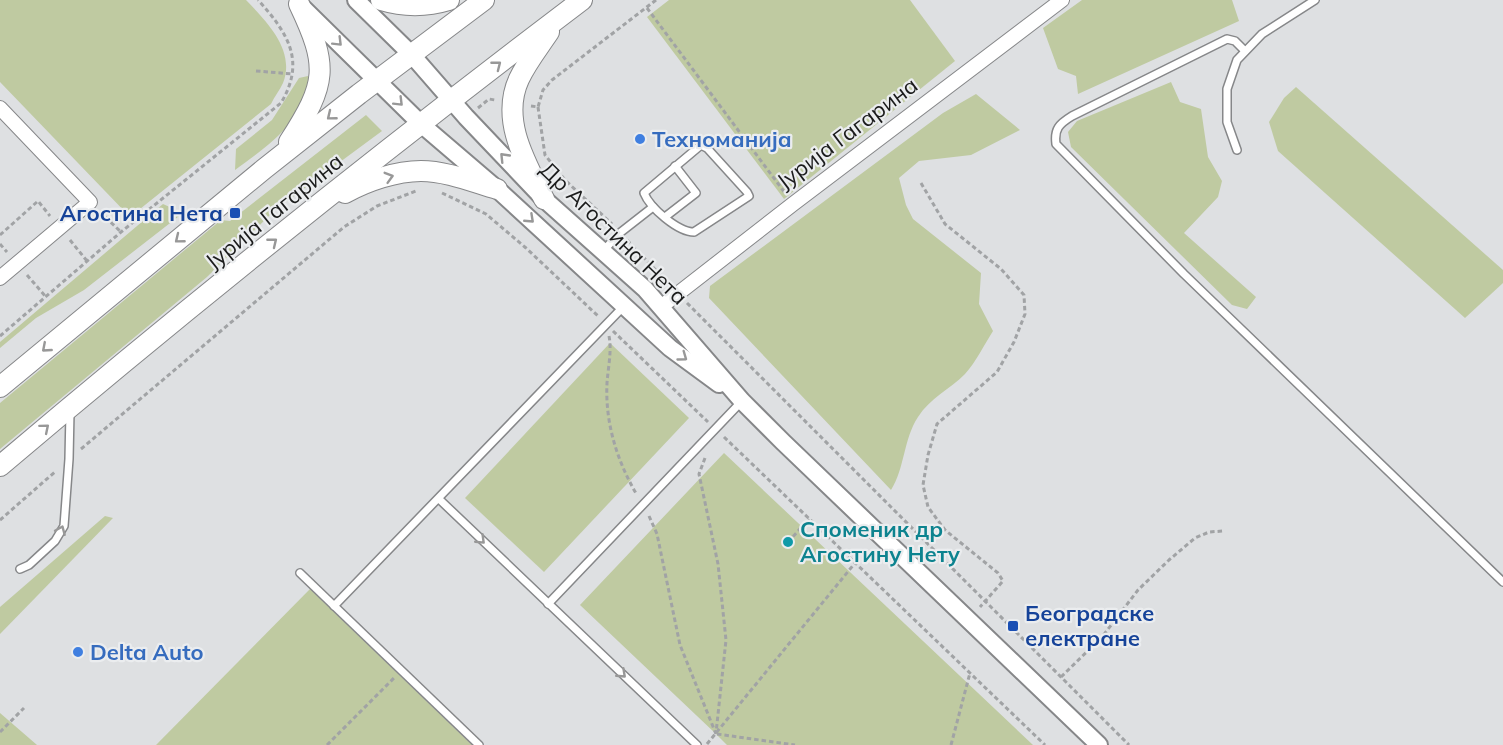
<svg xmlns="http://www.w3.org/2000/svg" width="1503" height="745" viewBox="0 0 1503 745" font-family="Mulish,sans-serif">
<rect width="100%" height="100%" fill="#dee0e2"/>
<g fill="#bfcaa1">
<path d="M0 0H246C266 21 296 50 283 83 280 90 274 97 271 104L130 217 0 82Z"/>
<polygon points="669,0 910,0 955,61 784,199 647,17"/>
<polygon points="1082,0 1232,0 1239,21 1078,94 1076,76 1058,69 1043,28"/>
<path d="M308 76C309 119 266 147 235 170L236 149 272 120 299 78Z"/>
<polygon points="1171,82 1180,102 1201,109 1208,157 1222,181 1218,197 1184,233 1256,297 1247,309 1232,305 1071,147 1068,132 1077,121"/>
<polygon points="1296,87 1503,270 1503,283 1465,318 1278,151 1269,122 1284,98"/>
<path d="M976 94 1020 130 971 155 919 161 899 178 906 205 913 219 981 273 979 304 993 331C984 345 976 362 965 374 950 389 930 398 918 417 903 440 905 468 891 490L709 298 710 286 943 113Z"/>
<polygon points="366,115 382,131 275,210 207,277 0,449 0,403 221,220 230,221"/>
<polygon points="163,204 183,213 84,290 36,318 0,348 0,342"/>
<polygon points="610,343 689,418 544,572 465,498"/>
<polygon points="724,453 1033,745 727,745 716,734 580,605"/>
<polygon points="105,516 113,518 0,634 0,607"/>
<polygon points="310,589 472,745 156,745"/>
<polygon points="0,713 37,745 0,745"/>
</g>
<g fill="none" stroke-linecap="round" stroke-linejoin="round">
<g stroke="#868789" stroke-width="10">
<g id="service">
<path d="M1245 51 1235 41 1227 39 1072 116C1059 124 1054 129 1056 144L1184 274 1503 582"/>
<path d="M701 145 707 148 747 192 749 196 694 232C678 232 650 208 644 193Z"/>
<polyline points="1237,150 1227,122 1227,89 1237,60 1262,34 1315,0"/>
<polyline points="665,217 696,193 675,166"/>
<polyline points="603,251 621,232 653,207"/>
<polyline points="439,499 697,745"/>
<polyline points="20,569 29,565 55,541 64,526 69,459 70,412"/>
<polyline points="300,573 479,745"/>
<polyline points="548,604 742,401"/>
<polyline points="334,606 624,306"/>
</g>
</g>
<g stroke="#868789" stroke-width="16">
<g id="minor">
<polyline points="0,108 90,202 0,278"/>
<polyline points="662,306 793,204 1062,0"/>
</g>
</g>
<g stroke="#868789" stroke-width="20">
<g id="tertiary">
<polyline points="356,0 412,55 466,117 544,199 645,289 742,401 783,442 1099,745"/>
<polyline points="302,7 421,124 497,189 670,348 719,384"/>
</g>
</g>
<g stroke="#868789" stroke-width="22">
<g id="secondary">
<path d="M381 0C404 7 426 7 449 0"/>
<path d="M289 142C327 83 329 67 299 4"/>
<path d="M345 193C367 181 396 171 421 171 446 171 473 182 497 189"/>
<path d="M544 199C526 163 500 120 519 79 527 62 539 47 549 32"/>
<polyline points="0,387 264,169 359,94 484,0"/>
<path d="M0 466C190 305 384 150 582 0"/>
</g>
</g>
<g stroke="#a1a3a5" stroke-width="3" stroke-dasharray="4.5 3" stroke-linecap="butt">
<polyline points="647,8 785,193"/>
<polyline points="256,71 293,74"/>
<polyline points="531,106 538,107 543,90 552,80 656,0"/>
<polyline points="538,107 545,155 565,180 612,224"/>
<polyline points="478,108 489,99 495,100"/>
<polyline points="921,183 945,224 1001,269 1024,295 1025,314 1014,342 997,372 937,424 928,455 923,485 928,507 945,530 998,573 1003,581 980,607"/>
<polyline points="442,193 486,214 526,248 598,316"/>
<polyline points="100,212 121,232"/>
<polyline points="0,235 38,201 50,216"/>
<polyline points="70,240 87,261"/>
<polyline points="627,240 668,283"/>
<polyline points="0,244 7,252"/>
<polyline points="27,275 46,297"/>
<polyline points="687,303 1129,745"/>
<polyline points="613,331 708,422"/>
<path d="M0 336 121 232 281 103C306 61 288 33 258 0"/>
<path d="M609 336C612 351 608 368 607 383 605 423 617 461 637 495"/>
<polyline points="724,437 1045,745"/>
<polyline points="81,449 344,227 377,206 416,191"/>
<polyline points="705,458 699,474 718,564 726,640 716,733"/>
<polyline points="649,516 657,534 680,645 716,734"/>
<polyline points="0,520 56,471"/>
<polyline points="788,542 809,519"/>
<polyline points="1061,677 1102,637 1138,590 1169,560 1195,538 1209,532 1223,531"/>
<polyline points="0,732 24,708"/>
<polyline points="717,734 795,745"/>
<polyline points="707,744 855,563"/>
<polyline points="327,745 394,678"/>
<polyline points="951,745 970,673"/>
</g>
<use href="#service" stroke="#fff" stroke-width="7"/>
<use href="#minor" stroke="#fff" stroke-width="14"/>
<use href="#tertiary" stroke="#fff" stroke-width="16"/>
<use href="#secondary" stroke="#fff" stroke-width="20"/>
</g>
<defs><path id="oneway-chevron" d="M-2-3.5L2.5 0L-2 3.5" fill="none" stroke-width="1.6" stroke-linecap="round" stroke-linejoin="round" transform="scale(1.5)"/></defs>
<g stroke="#989898">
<use href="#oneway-chevron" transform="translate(338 42) rotate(45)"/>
<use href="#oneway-chevron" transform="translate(497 65) rotate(-38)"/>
<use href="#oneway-chevron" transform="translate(399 102) rotate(45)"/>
<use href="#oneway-chevron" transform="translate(331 116) rotate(141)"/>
<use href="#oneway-chevron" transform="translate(504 157) rotate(-134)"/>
<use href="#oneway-chevron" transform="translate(389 177) rotate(-16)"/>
<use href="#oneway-chevron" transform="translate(530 219) rotate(43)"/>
<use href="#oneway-chevron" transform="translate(179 239) rotate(141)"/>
<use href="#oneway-chevron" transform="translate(273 242) rotate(-39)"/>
<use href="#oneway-chevron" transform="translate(46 348) rotate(139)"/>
<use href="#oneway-chevron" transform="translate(683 357) rotate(36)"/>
<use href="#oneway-chevron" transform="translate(45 428) rotate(-40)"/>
<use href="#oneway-chevron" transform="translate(61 530) rotate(-67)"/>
<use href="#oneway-chevron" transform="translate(481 540) rotate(44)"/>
<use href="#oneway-chevron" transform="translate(622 674) rotate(43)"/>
</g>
<g fill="#3f7fe0" stroke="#ebedef" stroke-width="2">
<circle cx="640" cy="139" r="6"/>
<circle cx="78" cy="652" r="6"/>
</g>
<g fill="#1a4fb4" stroke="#ebedef" stroke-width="2">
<rect x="229" y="207" width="12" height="12" rx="3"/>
<rect x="1007" y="620" width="12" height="12" rx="3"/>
</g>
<circle fill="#0f9aa8" stroke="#ebedef" stroke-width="2" cx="788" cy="542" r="6"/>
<g text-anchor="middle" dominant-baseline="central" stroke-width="4.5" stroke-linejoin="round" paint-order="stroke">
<g font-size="22" fill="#1a1b1b" stroke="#ebedef">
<text transform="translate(847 133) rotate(-37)">Јурија Гагарина</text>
<text transform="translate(274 211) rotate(-39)">Јурија Гагарина</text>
<text transform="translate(614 233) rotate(44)">Др Агостина Нета</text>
</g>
<g font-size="22" font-weight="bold" fill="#366cbe" stroke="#ebedef" text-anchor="start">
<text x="652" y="139">Техноманија</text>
<text x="90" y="652">Delta Auto</text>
</g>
<g font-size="22" font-weight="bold" fill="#164399" stroke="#ebedef" text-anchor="end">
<text x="223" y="213">Агостина Нета</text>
<text x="1025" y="613" text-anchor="start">Београдске<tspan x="1025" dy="25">електране</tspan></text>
</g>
<g font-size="22" font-weight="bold" fill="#0d838f" stroke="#ebedef" text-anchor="start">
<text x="800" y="529">Споменик др<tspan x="800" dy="25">Агостину Нету</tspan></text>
</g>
</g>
</svg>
